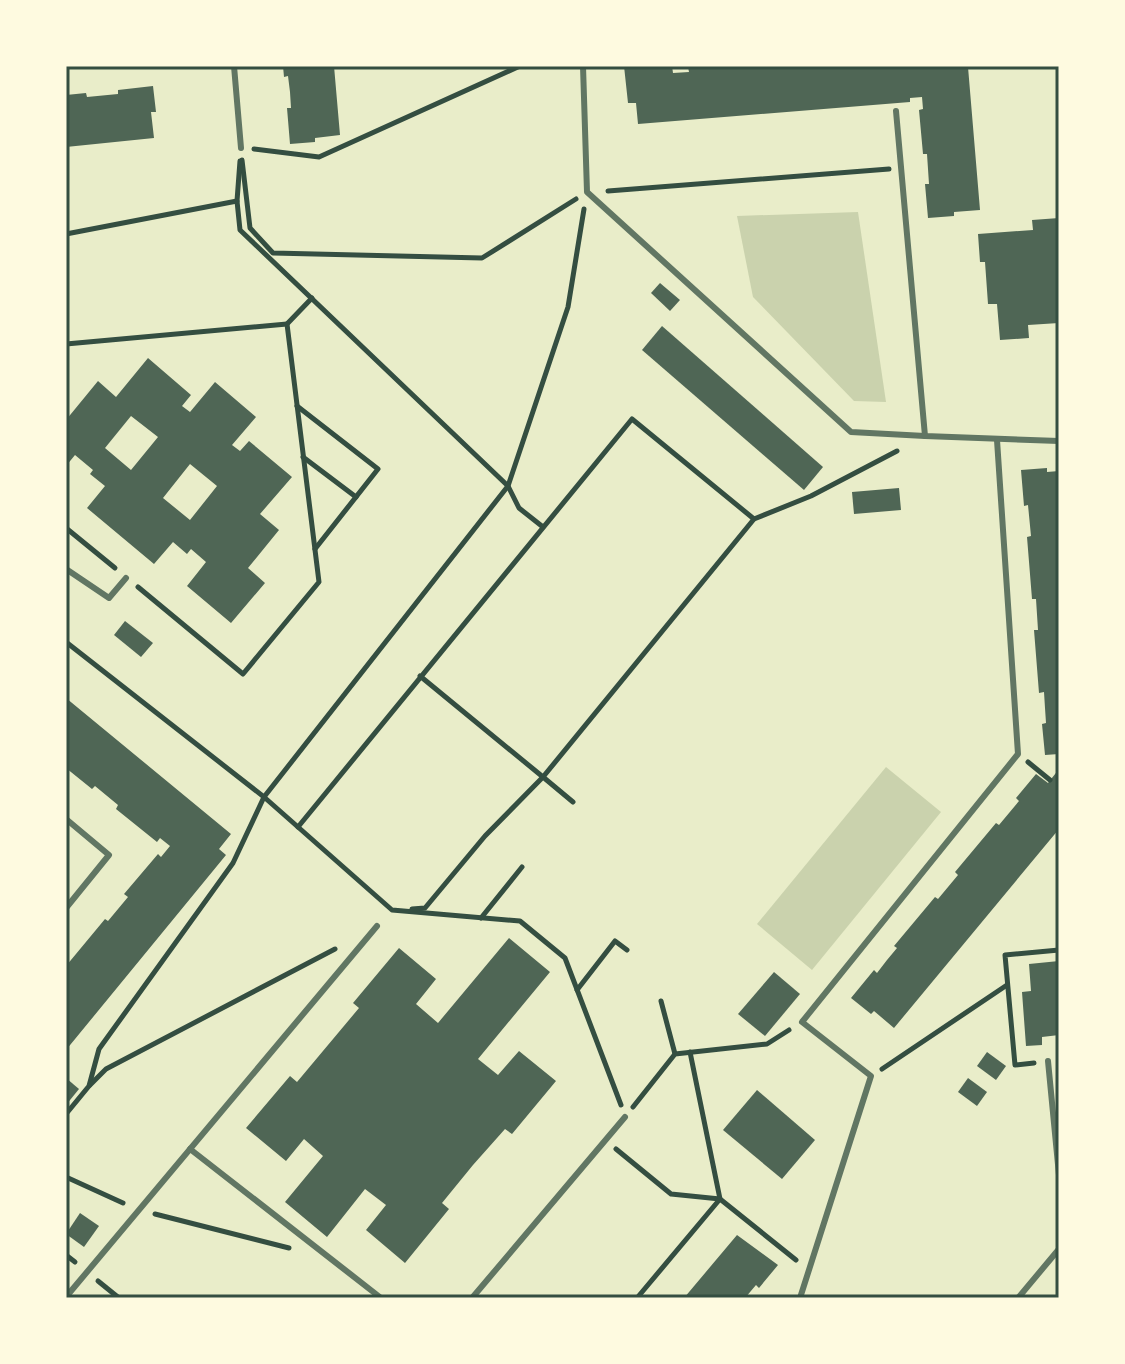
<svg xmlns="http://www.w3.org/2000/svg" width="1125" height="1364" viewBox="0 0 1125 1364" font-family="Manrope,sans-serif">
<rect width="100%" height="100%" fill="#e9edc9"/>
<g fill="#cad2ad">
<polygon points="858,212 886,402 854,401 753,297 737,216"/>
<polygon points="886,767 941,812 812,970 757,924"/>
</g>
<g fill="#4f6655" fill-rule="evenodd">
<polygon points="283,66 334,66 340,135 315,138 315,142 290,144 287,108 291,108 290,92 288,76 284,77"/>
<polygon points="624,66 672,66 673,73 689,72 688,67 705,66 968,67 980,210 954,212 954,216 928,218 925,184 929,184 927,154 923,154 919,110 923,109 922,97 910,98 910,102 638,124 636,103 628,103"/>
<polygon points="153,86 156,112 151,112 154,138 66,147 66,95 86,93 87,97 118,94 118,90"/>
<polygon points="1059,218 1059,323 1028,325 1029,338 1000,340 997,304 988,304 985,262 980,262 978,234 1033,230 1032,220"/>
<polygon points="660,283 680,300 670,311 651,293"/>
<polygon points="662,326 823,467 804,490 642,350"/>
<path d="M148 358 191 395 182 406 190 412 215 382 256 417 232 445 240 451 249 441 292 477 260 514 279 530 248 568 265 583 231 623 187 586 206 562 191 549 187 554 173 542 154 564 87 508 105 486 90 474 93 470 75 455 66 466V420L98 381 116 397ZM131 416 158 437 131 470 105 448ZM190 464 217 486 190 520 163 498Z"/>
<polygon points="1047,468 1047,472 1059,471 1059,754 1045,755 1042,724 1046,723 1045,708 1044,692 1039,693 1034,630 1038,630 1036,599 1032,599 1027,537 1031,536 1028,505 1024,506 1021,470"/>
<polygon points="899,488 901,510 854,514 852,492"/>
<polygon points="125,621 153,643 141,657 114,635"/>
<polygon points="66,698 231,834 219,849 226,855 66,1050 66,972 69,969 66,966 105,919 108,921 128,897 124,894 158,854 161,857 170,846 160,838 157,842 116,809 118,805 95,786 92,789 66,768"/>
<polygon points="1059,769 1059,829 894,1028 874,1011 871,1014 851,998 874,970 877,973 887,960 897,948 894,946 935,897 938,899 958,875 955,872 996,823 999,825 1019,801 1016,798 1036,774 1048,783"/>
<polygon points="509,938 550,972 478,1059 498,1075 519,1051 556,1081 512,1134 505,1129 473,1165 442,1203 449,1209 405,1263 366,1230 386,1205 365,1189 327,1237 285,1202 323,1156 304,1139 286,1161 246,1128 290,1076 297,1082 359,1008 353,1003 399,948 436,979 416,1004 438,1023"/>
<polygon points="1059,961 1059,1035 1042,1037 1042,1045 1026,1046 1022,992 1031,991 1029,964"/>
<polygon points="774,972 800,994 765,1036 738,1014"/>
<polygon points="987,1052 1006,1066 996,1080 977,1066"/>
<polygon points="66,1078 79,1089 66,1105"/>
<polygon points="968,1078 987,1092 977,1106 958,1092"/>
<polygon points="757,1090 815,1140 782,1179 723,1130"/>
<polygon points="80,1213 99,1226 84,1247 66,1234"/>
<polygon points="737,1235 778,1265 759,1288 756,1285 745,1298 684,1298"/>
</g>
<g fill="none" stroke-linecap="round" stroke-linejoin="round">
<g stroke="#344e41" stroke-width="5">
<polyline points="254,149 319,157 520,66"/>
<polyline points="242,160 250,228 273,253 482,258 576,199"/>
<polyline points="240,161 237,201 240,230 508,486 519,508 543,527"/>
<polyline points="608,191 889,169"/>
<polyline points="584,209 568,307 508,486 264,797 392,910 520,921 565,958 621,1105"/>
<polyline points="66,234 237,201"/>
<polyline points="287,324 312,298"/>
<polyline points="66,344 287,324 319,582 243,674 138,587"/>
<polyline points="297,406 378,469 315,549"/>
<polyline points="303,457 356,497"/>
<polyline points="754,519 811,496 897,451"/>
<polyline points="66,528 115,568"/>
<polyline points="66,642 264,797 233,863 99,1049 89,1086 66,1114"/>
<polyline points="1028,762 1050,780"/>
<polyline points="298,827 632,419 754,519 543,777 420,676"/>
<polyline points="412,909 425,908 485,836 543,777 573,802"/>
<polyline points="481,918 522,867"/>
<polyline points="577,990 615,941 627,950"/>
<polyline points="661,1001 675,1054"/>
<polyline points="1034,1063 1015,1065 1005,955 1059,950"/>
<polyline points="882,1069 1007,985"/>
<polyline points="90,1085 106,1069 335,949"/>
<polyline points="633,1107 675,1054 767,1044 789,1030"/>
<polyline points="616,1149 671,1194 720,1199 796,1260"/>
<polyline points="66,1177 123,1203"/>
<polyline points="155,1214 289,1248"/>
<polyline points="66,1255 75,1262"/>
<polyline points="98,1281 119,1298"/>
<polyline points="637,1298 720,1199 690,1052"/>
</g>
<g stroke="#617663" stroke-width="6">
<polyline points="234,66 241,148"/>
<polyline points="583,66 587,192 851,432 925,436"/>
<polyline points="896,111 925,436 1059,441"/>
<polyline points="66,569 109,598 126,578"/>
<polyline points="66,819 109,855 66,908"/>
<polyline points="1048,1061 1059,1175"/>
<polyline points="190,1149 381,1298"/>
<polyline points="66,1297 377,926"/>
<polyline points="472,1298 625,1117"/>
<polyline points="800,1298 871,1076 802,1022 1018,754 997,440"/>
<polyline points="1018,1298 1059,1249"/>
</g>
</g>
<rect width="1125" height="1364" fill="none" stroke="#fefae0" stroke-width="136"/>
<rect x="68" y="68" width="989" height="1228" fill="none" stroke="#344e41" stroke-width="3"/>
</svg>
